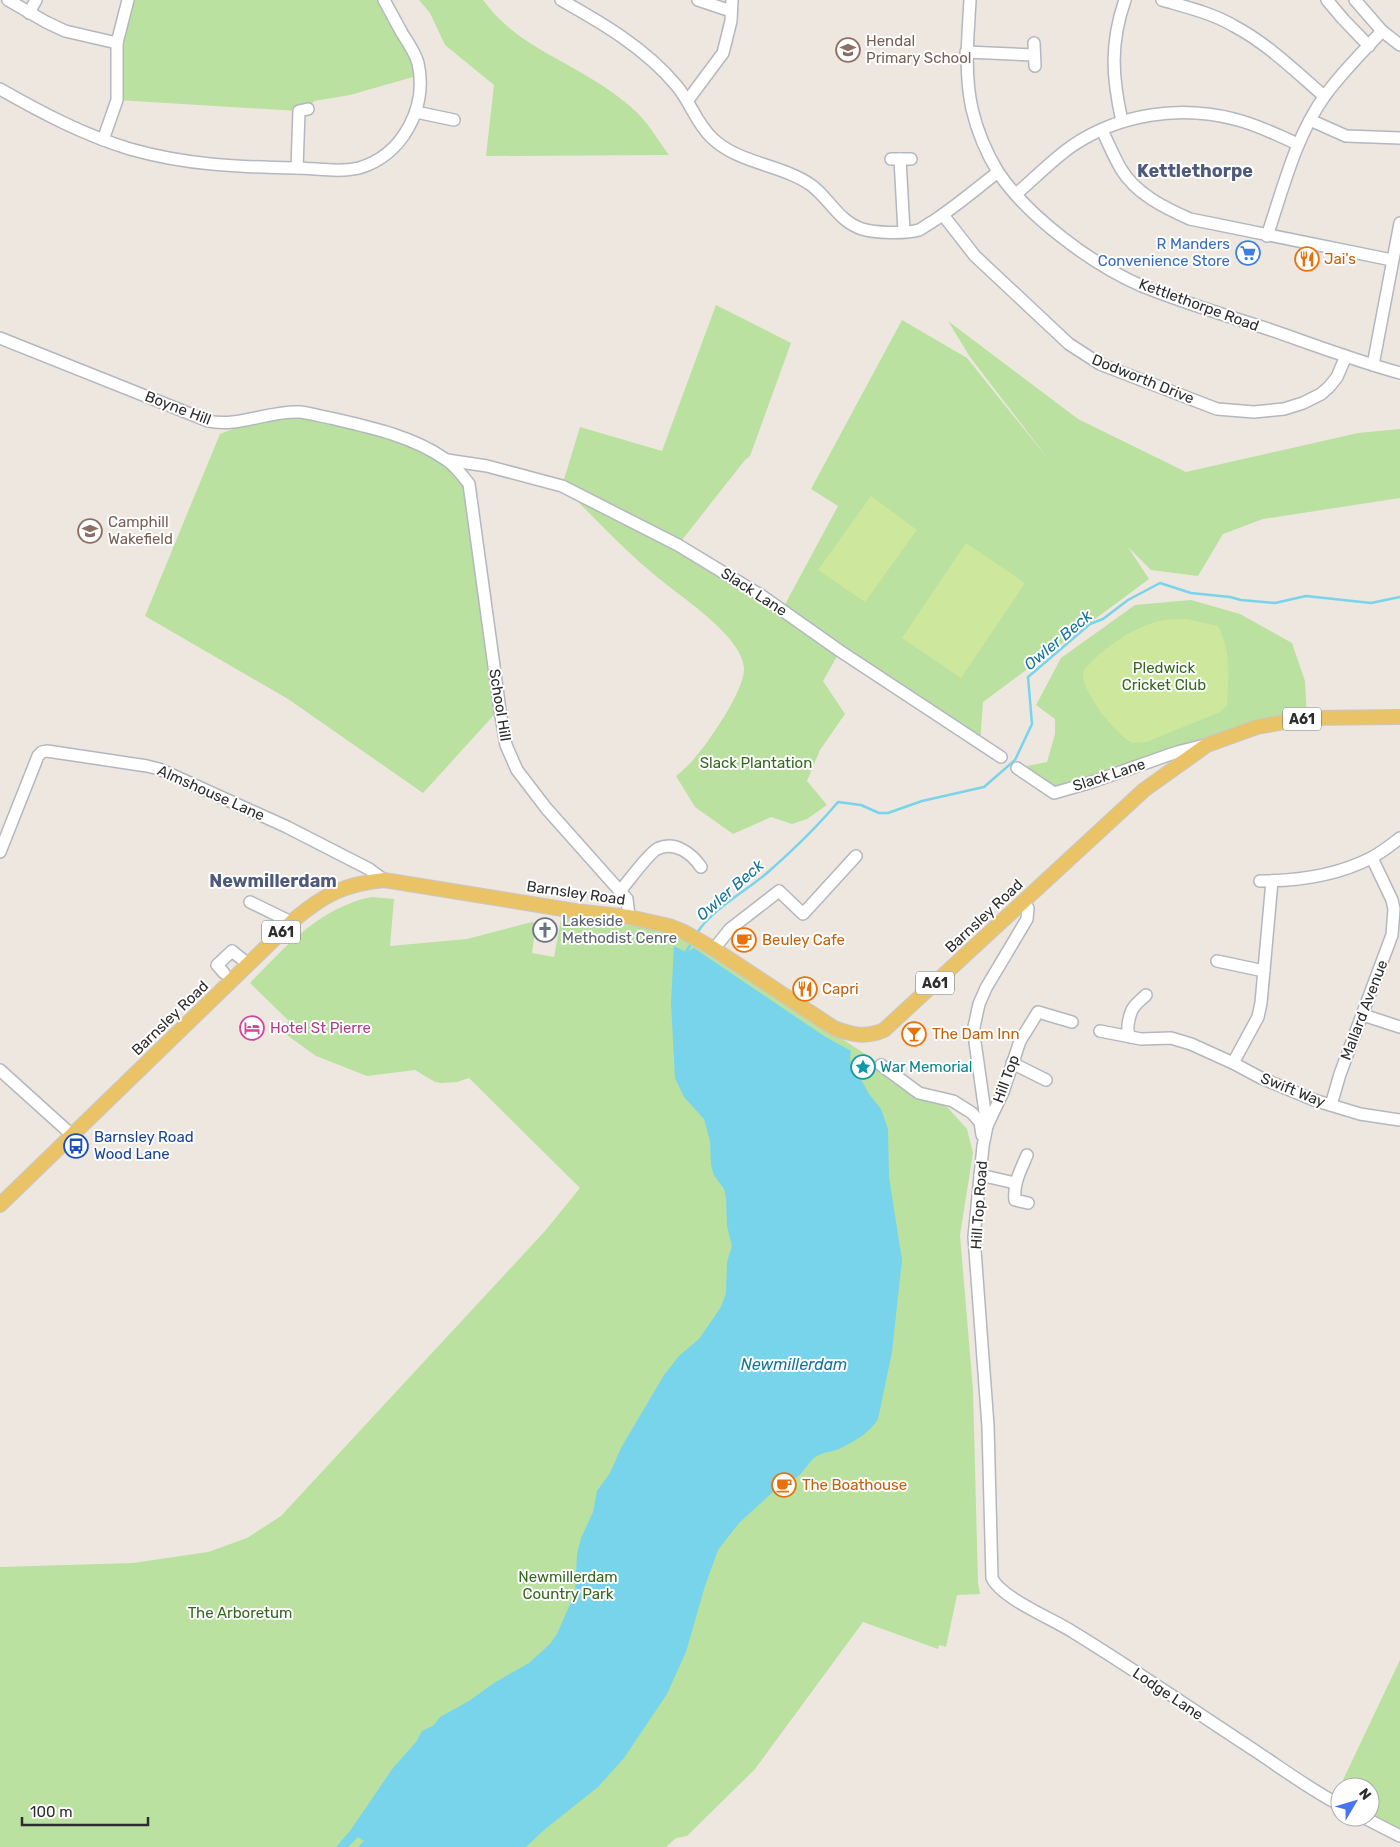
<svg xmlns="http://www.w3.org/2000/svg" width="1400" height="1847" viewBox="0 0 1400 1847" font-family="Rubik,sans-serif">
<rect width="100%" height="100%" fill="#ede7e0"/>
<g fill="#bae19f">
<polygon points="128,0 384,0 420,75 350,95 314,101 308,109 299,111 117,100 116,73"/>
<path d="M419 0H483C515 44 560 57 603 86 616 95 632 106 642 118 652 129 660 143 669 155L486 156 494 85 445 45 430 13Z"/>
<path d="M716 305 791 343 750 456 745 460 678 545 782 610 838 506 811 489 902 320 967 358 1049 460 970 357 948 321 1078 419 1186 472 1358 433 1400 429V498L1263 519 1223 534 1198 576 1151 570 1128 547 1149 579 983 702 980 743 840 651 823 681 845 714 820 750 807 781 827 805 807 819 792 824 771 817 733 834 695 807 676 776C682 771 688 766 693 760 708 743 745 690 744 668 742 634 674 593 650 571 619 545 591 514 562 486L580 427 662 451Z"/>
<polygon points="299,412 428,448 469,484 503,728 493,716 423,793 288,699 145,616 220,434 271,414"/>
<polygon points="1191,600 1240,614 1292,643 1305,681 1307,718 1054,793 1017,768 1047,762 1055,734 1055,719 1036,705 1061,658 1135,605"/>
<path d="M372 897 394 899 390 946 467 939 532 922 536 923 532 953 554 957 563 909 606 915 616 925 669 926 948 1108 967 1129 973 1153 960 1235 973 1390 978 1583 980 1594 957 1595 946 1647 939 1645 938 1649 863 1622 755 1769 687 1836 676 1838 666 1847H0V1567L133 1563 208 1552 247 1538 281 1516 545 1231 580 1188 469 1078 457 1082 441 1083 435 1082 415 1070 367 1076 316 1056 280 1030 289 1021 250 983C285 947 320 907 372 897Z"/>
<polygon points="1400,1660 1400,1836 1370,1817 1370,1787 1340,1787 1340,1805 1333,1801"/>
</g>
<g fill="#cde89c">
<polygon points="871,496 917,530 865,602 818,570"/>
<polygon points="966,543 1025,583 961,678 902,638"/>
<path d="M1186 619 1218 626C1231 650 1229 678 1227 705L1220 712 1146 742 1132 743C1115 733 1081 692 1083 672 1099 650 1138 623 1166 620 1172 619 1179 619 1186 619Z"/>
</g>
<path fill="#78d4ea" d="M674 946 686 952 694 948 824 1036 851 1051C849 1059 850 1070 858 1074L869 1094 881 1109 888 1129 889 1177 902 1260 892 1352 878 1419C871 1432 852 1443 839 1449 831 1452 824 1452 817 1456 807 1462 803 1476 792 1480 786 1482 780 1480 774 1485V1491L739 1523 718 1550 705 1586 686 1652 667 1694 624 1758 598 1787 544 1830 526 1847H358L364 1841 358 1837 348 1847H336L350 1831 393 1768 416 1742 422 1731 434 1725 440 1717 469 1701 494 1683 529 1663 550 1644 557 1634 575 1593 577 1554 581 1538 593 1512 597 1491 610 1473 621 1448 664 1375 679 1356 699 1339 721 1307 726 1293 727 1262 732 1246 727 1226 726 1198 724 1189 714 1175 711 1165 710 1141 704 1119 684 1097 675 1078 671 1003Z"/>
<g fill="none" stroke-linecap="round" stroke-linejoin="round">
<g stroke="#78d4ea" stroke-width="2.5">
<path d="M697 933C711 910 746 891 767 873 792 851 817 827 838 802L861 805 879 813H888L922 801 984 787 1015 760 1032 724 1028 677 1090 624 1103 619 1128 600 1160 583 1191 593 1230 597 1241 600 1275 603 1306 596 1371 603 1400 597"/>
<polyline points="686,952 692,942"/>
</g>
<g stroke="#b3b7bf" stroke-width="14">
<g id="minor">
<polyline points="8,0 46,22 65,31 117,43"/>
<path d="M561 0C602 23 645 48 676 85 690 101 696 123 712 138 739 164 781 164 811 185 830 199 838 221 862 229 875 233 905 234 919 230 923 228 928 224 932 222 955 207 976 189 998 172"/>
<polyline points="698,0 731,11"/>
<path d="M970 0C968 37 964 72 972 109 977 130 987 154 998 172 1028 217 1093 265 1142 286 1184 303 1228 316 1271 330 1314 345 1356 361 1400 373"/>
<path d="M1162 0C1186 7 1212 13 1234 26 1268 44 1295 71 1324 96"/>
<polyline points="1327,0 1343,19 1369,46"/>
<polyline points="1355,0 1382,31 1400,45"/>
<polyline points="29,13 36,0"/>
<polyline points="1034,43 1035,66"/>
<polyline points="966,52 1034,55"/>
<path d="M0 89C42 113 84 135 130 149 186 165 238 167 295 168 316 168 338 173 359 168 403 155 428 107 418 63 415 52 408 43 402 33 396 22 390 11 384 0"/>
<polyline points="688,100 723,53 731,21 732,0"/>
<polyline points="416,112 454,120"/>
<polyline points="1310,120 1346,136 1400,138"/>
<path d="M1122 121C1112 77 1110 43 1125 0"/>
<path d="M1102 130C1108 143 1114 157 1121 169 1136 194 1165 208 1190 219L1392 260"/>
<polyline points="103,140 117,100 117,43 128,0"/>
<polyline points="891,159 911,159"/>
<polyline points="900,159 904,231"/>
<polyline points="297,168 299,111 308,109"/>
<path d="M1016 194C1035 178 1052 160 1072 146 1119 114 1179 105 1234 119 1256 124 1277 135 1298 144"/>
<polyline points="943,215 975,256 1069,344 1100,364 1217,409 1254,412 1284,409 1303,403 1321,394 1329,387 1337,377 1346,356"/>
<path d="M1267 236C1283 189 1295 138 1324 97 1341 73 1363 52 1382 31"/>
<path d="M0 338 208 421C238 428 269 410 300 412 309 413 320 416 330 418 369 427 412 436 445 459 455 465 462 475 469 484L500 710 506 745 517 770 546 808 627 899 629 917"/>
<polyline points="1373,365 1400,223"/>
<polyline points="447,460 487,466 562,486 678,545 762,596 840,651 1001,757"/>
<polyline points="1017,768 1054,793 1092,782 1177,752 1205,745"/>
<polyline points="0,852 38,756 42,752 47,751 147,766 159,769 287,827 369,869 384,880"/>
<path d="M1260 881C1299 881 1336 876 1371 858 1381 853 1391 845 1400 838"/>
<path d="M620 891C628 882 648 854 657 849 675 840 692 854 701 867"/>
<path d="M1023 901 1028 908 1027 919 986 988 979 1004 974 1027 975 1042 987 1126 983 1146 974 1237 988 1426 992 1578C1001 1598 1053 1619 1073 1632 1135 1670 1196 1712 1257 1752 1284 1770 1311 1790 1340 1805"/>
<polyline points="250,902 291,922"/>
<polyline points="714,949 730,929 779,891 803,914 856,856"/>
<polyline points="1217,961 1264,971"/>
<polyline points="224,973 217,965 232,951 248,964"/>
<polyline points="1363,1015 1400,1027"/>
<polyline points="1100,1031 1141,1039 1171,1038 1191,1044 1233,1063 1261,1078 1314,1100 1360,1114 1400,1120"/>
<path d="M1131 1037C1125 1032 1129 1017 1132 1010 1135 1004 1141 1000 1146 995"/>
<polyline points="1012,1063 1046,1080"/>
<polyline points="1233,1063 1258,1017 1261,1003 1272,881"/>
<polyline points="881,1065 919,1093 953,1101 972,1113 980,1122 982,1135"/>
<polyline points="0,1070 72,1135"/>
<polyline points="1331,1105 1340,1074 1392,935 1394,909 1392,900 1372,858"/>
<polyline points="987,1126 1003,1092 1020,1041 1038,1012 1072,1022"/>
<path d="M1027 1155C1021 1170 1013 1183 1015 1200L1028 1203"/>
<polyline points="980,1175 1015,1183"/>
<polyline points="1363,1817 1400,1836"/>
</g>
</g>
<g stroke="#c8c8c8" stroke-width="16">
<path id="major" d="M0 1205 295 919C325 894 345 884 384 880L575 911 629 917 669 926 684 932 714 949 834 1028C852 1035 866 1038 884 1030L1144 790 1207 745 1257 727 1307 718 1400 717"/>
</g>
<use href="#minor" stroke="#fff" stroke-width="11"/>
<use href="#major" stroke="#ebc367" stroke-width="14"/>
</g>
<defs>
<g id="school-ring" transform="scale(1.25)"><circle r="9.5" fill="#fff" stroke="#8d6e63" stroke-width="1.5"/><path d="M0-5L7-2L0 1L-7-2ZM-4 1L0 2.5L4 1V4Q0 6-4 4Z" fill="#8d6e63"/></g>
<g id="supermarket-ring" transform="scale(1.25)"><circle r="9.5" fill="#fff" stroke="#3f7fe0" stroke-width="1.5"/><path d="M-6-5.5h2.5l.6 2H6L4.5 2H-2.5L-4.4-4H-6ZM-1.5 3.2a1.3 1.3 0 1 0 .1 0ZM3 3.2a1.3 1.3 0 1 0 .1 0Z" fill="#3f7fe0"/></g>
<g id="restaurant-ring" transform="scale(1.25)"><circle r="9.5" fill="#fff" stroke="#e8710a" stroke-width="1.5"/><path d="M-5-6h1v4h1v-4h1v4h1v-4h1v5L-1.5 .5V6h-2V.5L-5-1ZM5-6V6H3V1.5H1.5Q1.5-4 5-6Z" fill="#e8710a"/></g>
<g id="university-ring" transform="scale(1.25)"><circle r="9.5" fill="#fff" stroke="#8d6e63" stroke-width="1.5"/><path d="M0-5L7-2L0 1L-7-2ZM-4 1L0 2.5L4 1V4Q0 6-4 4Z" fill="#8d6e63"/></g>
<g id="church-ring" transform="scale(1.25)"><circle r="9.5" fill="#fff" stroke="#6b7280" stroke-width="1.5"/><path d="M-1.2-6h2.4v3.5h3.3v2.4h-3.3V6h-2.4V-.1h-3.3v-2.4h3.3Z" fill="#6b7280"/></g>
<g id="cafe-ring" transform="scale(1.25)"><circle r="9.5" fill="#fff" stroke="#e8710a" stroke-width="1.5"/><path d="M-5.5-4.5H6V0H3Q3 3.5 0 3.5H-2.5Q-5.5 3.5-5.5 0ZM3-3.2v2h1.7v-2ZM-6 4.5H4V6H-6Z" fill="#e8710a"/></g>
<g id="hotel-ring" transform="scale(1.25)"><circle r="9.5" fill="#fff" stroke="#d1479c" stroke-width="1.5"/><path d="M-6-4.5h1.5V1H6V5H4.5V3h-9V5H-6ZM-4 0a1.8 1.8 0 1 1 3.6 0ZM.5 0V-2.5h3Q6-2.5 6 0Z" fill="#d1479c"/></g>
<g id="bar-ring" transform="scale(1.25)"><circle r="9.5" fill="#fff" stroke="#e8710a" stroke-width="1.5"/><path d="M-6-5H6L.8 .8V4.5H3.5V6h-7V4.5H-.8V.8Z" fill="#e8710a"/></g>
<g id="sight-ring" transform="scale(1.25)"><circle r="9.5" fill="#fff" stroke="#0f9aa8" stroke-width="1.5"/><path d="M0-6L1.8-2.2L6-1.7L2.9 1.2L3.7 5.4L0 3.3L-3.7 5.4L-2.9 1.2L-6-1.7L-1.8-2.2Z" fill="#0f9aa8"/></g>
<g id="bus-ring" transform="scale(1.25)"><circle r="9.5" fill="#fff" stroke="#1a4fb4" stroke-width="1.5"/><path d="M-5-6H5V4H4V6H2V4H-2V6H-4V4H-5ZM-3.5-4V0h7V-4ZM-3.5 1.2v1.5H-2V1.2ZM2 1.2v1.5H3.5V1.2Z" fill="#1a4fb4"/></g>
</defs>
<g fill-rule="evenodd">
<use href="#school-ring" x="848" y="50"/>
<use href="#supermarket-ring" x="1248" y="253"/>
<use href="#restaurant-ring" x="1307" y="259"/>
<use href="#university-ring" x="90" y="531"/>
<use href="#church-ring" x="545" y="930"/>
<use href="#cafe-ring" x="744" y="940"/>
<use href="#restaurant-ring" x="805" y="989"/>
<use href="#hotel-ring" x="252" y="1028"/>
<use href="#bar-ring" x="914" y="1034"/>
<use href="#sight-ring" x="863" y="1067"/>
<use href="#bus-ring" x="76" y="1146"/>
<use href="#cafe-ring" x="784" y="1485"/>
</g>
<g text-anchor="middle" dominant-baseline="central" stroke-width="4" stroke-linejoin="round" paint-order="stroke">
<g fill="#fff" stroke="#6c6c6c" stroke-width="1">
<rect x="1283" y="707.5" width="38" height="23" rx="4"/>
<rect x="262" y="920.5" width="38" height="23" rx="4"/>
<rect x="916" y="971.5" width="38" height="23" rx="4"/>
</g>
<g font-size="14" font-weight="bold" fill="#2d2d2d">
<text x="1302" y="719">A61</text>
<text x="281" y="932">A61</text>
<text x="935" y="983">A61</text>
</g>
<g font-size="15" fill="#785e54" stroke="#fff" text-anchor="start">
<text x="866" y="41">Hendal<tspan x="866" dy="17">Primary School</tspan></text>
<text x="108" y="522">Camphill<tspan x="108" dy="17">Wakefield</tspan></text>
</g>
<g font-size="15" fill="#366cbe" stroke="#fff" text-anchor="end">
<text x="1230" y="244">R Manders<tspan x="1230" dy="17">Convenience Store</tspan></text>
</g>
<g font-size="15" fill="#c56008" stroke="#fff" text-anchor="start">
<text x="1324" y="259">Jai's</text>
<text x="762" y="940">Beuley Cafe</text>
<text x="822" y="989">Capri</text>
<text x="932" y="1034">The Dam Inn</text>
<text x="802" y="1485">The Boathouse</text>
</g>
<g font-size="15" fill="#2d2d2d" stroke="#fff">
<text transform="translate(1199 305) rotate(20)">Kettlethorpe Road</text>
<text transform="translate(1143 379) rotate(22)">Dodworth Drive</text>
<text transform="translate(178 408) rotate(21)">Boyne Hill</text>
<text transform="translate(754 592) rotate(33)">Slack Lane</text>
<text transform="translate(500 705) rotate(81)">School Hill</text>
<text transform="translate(1109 775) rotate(-18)">Slack Lane</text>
<text transform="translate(211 793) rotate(24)">Almshouse Lane</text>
<text transform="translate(576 893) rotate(8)">Barnsley Road</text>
<text transform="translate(984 916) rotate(-43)">Barnsley Road</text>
<text transform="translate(1364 1010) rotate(-69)">Mallard Avenue</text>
<text transform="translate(170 1018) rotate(-44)">Barnsley Road</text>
<text transform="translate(1006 1079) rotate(-70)">Hill Top</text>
<text transform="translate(1293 1090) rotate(22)">Swift Way</text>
<text transform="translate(979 1205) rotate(-86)">Hill Top Road</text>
<text transform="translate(1168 1694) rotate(34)">Lodge Lane</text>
</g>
<g font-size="15" fill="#33681e" stroke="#fff">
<text x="1164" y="668">Pledwick<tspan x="1164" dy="17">Cricket Club</tspan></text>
<text x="756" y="763">Slack Plantation</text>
<text x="568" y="1577">Newmillerdam<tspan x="568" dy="17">Country Park</tspan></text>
<text x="240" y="1613">The Arboretum</text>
</g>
<g font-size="15" fill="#5b616d" stroke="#fff" text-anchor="start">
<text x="562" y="921">Lakeside<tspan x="562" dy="17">Methodist Cenre</tspan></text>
</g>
<g font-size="15" fill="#b23c85" stroke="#fff" text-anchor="start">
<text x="270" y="1028">Hotel St Pierre</text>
</g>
<g font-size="15" fill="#0d838f" stroke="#fff" text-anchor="start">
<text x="880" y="1067">War Memorial</text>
</g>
<g font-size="15" fill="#164399" stroke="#fff" text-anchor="start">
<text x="94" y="1137">Barnsley Road<tspan x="94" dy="17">Wood Lane</tspan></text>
</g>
<g font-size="16" font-style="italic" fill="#14759a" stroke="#fff">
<text transform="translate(1058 640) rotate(-40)">Owler Beck</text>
<text transform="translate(730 890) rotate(-41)">Owler Beck</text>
<text x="794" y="1364">Newmillerdam</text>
</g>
<g font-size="18" font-weight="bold" fill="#4e5a7c" stroke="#fff">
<text x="1195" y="171">Kettlethorpe</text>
<text x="273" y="881">Newmillerdam</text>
</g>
</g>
<g transform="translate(1355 1802) rotate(52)"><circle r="24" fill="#ffffff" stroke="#ababab"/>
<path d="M0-4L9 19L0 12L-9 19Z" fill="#4874f2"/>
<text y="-8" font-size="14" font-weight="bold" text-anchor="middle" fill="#2d2d2d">N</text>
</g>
<path d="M22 1817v8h126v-8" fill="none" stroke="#2d2d2d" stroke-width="2.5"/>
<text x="30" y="1817" font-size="15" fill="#2d2d2d" stroke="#ffffff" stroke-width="4" paint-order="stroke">100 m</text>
</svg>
